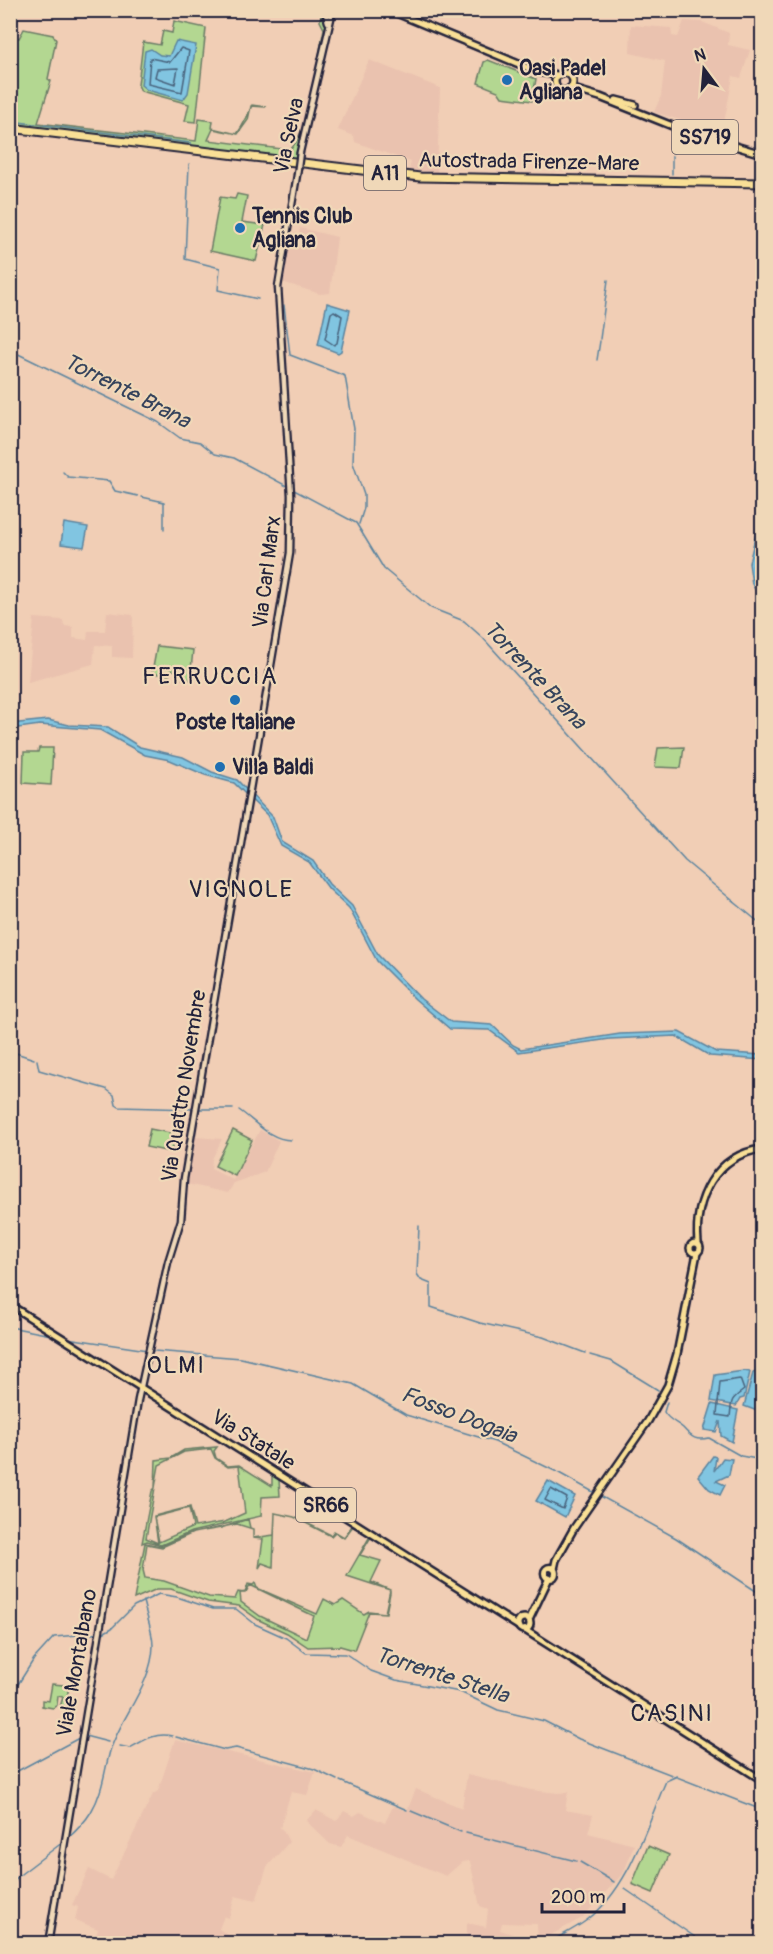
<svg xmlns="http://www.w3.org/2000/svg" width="773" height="1954" viewBox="0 0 773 1954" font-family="Pangolin,sans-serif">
<rect width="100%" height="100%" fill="#f1ceb5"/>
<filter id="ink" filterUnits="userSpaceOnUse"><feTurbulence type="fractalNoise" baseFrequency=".0167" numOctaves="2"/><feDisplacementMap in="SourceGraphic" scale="12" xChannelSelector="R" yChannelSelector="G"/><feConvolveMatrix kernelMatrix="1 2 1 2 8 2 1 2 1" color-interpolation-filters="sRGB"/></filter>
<g filter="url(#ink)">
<g fill="#eac2af">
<polygon points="684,21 702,22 729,33 728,45 750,50 741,78 733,76 722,133 654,112 661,96 665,61 630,53 631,25 671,28 672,36 678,37"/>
<polygon points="369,60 440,88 437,172 409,170 411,162 355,142 354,136 338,130"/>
<polygon points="300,228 337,237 330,293 320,294 282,282 289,232 299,234"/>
<polygon points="107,612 133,615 132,658 112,657 112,646 95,645 93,664 28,682 34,618 63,620 64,626 73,627 73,638 87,640 88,631 105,631"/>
<polygon points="260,1130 279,1141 265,1172 234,1183 228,1193 187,1184 195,1137 222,1139 212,1159 211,1169 233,1180"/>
<polygon points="175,1740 315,1772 307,1795 291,1792 280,1828 283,1830 289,1842 267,1867 256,1901 235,1896 229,1918 224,1916 219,1929 231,1937 230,1942 233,1943 94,1943 98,1929 75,1920 78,1907 72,1905 89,1869 111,1880 153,1794 158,1791"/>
<polygon points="467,1775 531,1790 558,1793 568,1792 565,1810 593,1815 588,1833 634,1845 624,1872 582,1918 538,1942 537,1924 502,1923 500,1930 512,1934 518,1943 467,1943 467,1923 486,1927 488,1909 480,1906 470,1861 462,1862 446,1876 348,1835 341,1847 330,1844 306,1821 316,1810 336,1821 344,1811 354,1816 360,1812 385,1823 393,1806 407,1811 416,1789 462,1808"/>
</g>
<g fill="#b3d791" stroke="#6a7c66" stroke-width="1.5" fill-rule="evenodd">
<path d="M321 16 326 17V31L298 159 11 125 10 35 19 38 24 29 53 35 56 40 48 79 51 81 38 123 196 141 199 119 213 121 212 128 237 134C244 124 248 116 252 105L266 107 251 106 248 120 238 134 213 129 208 140 290 150C311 128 317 60 324 29L320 21Z"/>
<polygon points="174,21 206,28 196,122 185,121 189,104 141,91 138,85 143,42 160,45 163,31 172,33"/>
<polygon points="488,60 536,79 532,101 502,97 498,91 478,83 484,62"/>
<polygon points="237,194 247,196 242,222 265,225 256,261 210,251 220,197 235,199"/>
<polygon points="157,646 193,650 190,680 183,679 183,671 170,670 169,676 152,673"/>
<polygon points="684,747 681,768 655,767 658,748"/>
<polygon points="39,748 53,748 51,785 23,783 24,752 38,752"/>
<polygon points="150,1129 175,1134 171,1152 146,1147"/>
<polygon points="233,1130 252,1140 235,1176 215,1166"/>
<path d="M217 1447 214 1451 216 1458 228 1466 239 1465 272 1486V1475L279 1480 280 1496 262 1497 261 1516 191 1532 161 1545 147 1541 142 1543 152 1491 155 1488 156 1460 171 1458 184 1450ZM211 1449 215 1458 228 1467 239 1466 245 1513 225 1522 195 1527 190 1507 154 1516 158 1543 146 1538 159 1465 184 1452ZM189 1508 193 1527 159 1542 154 1517Z"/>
<path d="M275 1513 294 1517 331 1535 334 1531 344 1537 352 1526 371 1537 360 1555 381 1561 371 1582 390 1590V1593L386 1613 369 1612 354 1650 340 1646 308 1647 287 1633 259 1620 239 1606 208 1602 171 1589H157L134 1599 145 1543 160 1546 192 1533 221 1528 248 1519 250 1528 253 1529V1538L274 1535ZM275 1513 294 1517 331 1536 335 1532 344 1538 353 1526 370 1536 347 1576 390 1590 385 1613 369 1611 364 1614 343 1600 335 1605 324 1599 317 1614 257 1588 255 1583 253 1585 248 1584 245 1593 238 1592 235 1599 209 1597 164 1581 145 1578 143 1570 147 1544 162 1547 193 1533 237 1524 253 1529V1538L263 1539 259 1568 262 1563 273 1567ZM250 1585 314 1616 306 1638 260 1616 241 1602 240 1593 246 1592Z"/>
<polygon points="52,1684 64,1685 68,1690 67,1708 60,1707 63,1697 58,1696 57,1705 53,1708 42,1706 42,1700 49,1701"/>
<polygon points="648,1846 669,1855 653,1893 632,1884"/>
</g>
<g fill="#81c5e1" stroke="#5b849f" stroke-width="1.5">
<polygon points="176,41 196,45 188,93 183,100 147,90 141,85 145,51 151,49 160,55 169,56"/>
<polygon points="327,303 350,310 341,351 338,353 318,345"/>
<polygon points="762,432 758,480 760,525 753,566 755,584 762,602 752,584 749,563 758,525 755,471"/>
<polygon points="64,523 88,527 84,547 61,544"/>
<polygon points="48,720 69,725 108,727 140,747 183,757 212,772 237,780 273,817 282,842 313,861 329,884 352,906 378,955 421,999 451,1022 492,1025 513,1045 521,1049 620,1034 679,1032 716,1052 762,1055 762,1060 710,1056 676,1036 610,1039 519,1052 489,1030 450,1029 415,999 377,961 349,908 329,889 309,862 281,846 267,815 234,783 205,775 170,760 145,755 100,730 40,725 11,729 10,724"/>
<polygon points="744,1371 750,1372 744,1398 740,1399 736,1406 711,1401 715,1375"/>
<polygon points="758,1371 762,1372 762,1413 744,1406 753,1373"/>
<polygon points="712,1404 738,1410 732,1442 721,1436 720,1421 716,1432 704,1430"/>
<polygon points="713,1456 716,1457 714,1471 723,1458 732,1459 729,1475 716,1481 725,1485 720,1495 709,1489 698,1476"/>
<polygon points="548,1481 575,1496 565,1517 536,1501"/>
</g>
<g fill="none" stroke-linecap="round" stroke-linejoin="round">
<g stroke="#48637d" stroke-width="1.5">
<polygon points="181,48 189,51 182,92 148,84 150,58 170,62"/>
<polygon points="178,68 175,84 155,77 157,69"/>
<polygon points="334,311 342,316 337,343 334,345 325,339 331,313"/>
<path d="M740 1379 744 1390C729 1401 732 1400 730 1417L717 1415 720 1382Z"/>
<polygon points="551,1489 567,1498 563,1509 545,1500"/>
</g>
<g stroke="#5b849f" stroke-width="1.5">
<polyline points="10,121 191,143"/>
<polyline points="678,125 678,123"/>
<polyline points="673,153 674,135"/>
<polyline points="189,164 185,259 220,268 218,290 258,299"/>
<polyline points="672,174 672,156"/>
<polyline points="284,305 290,355 345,376 354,429 353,463 364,495 364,508 359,524"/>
<polyline points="600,339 608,280"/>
<polyline points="10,350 158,422 180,438 200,442 215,454 234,458 356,523 384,569 431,608 464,621 483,638 685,861 762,925"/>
<polyline points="597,360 600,341"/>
<polyline points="63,472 68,477 109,481 115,491 138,496"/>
<polyline points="142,497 164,502 164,529"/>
<polyline points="10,1051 34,1059"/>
<polyline points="37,1060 39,1070 106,1089 114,1095 116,1105 119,1107 193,1109"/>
<polyline points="198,1109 233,1109"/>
<path d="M239 1110C255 1121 270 1140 291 1140"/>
<polyline points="419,1226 417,1274 421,1280 431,1284 431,1307 480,1323 543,1337 585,1353"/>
<polyline points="12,1303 19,1307"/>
<polyline points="23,1309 44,1323"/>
<polyline points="46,1324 66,1337"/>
<polyline points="10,1327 56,1336"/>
<polyline points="67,1338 154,1351 241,1358 353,1384 406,1415 495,1442 559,1473 676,1538 762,1595"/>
<polyline points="590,1355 611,1361 658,1390"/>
<path d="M667 1402 664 1412C669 1421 677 1422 683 1428 692 1438 696 1441 709 1438L741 1456 762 1460"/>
<polyline points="10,1697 34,1659 54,1637 103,1633 112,1628 134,1606 159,1594 177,1597 213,1609 236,1609 255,1624 286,1638 306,1653 346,1654 371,1671 396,1680 460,1692 498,1710 544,1721 579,1739 762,1810"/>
<polyline points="85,1736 108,1742"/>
<polyline points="176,1737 225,1750 236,1748 314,1769 337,1780"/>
<path d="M120 1746 130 1748C144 1740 156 1732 172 1736"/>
<polyline points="10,1775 79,1738"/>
<polyline points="340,1781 407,1810"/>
<polyline points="411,1811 461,1832"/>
<polyline points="466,1833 576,1861"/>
<path d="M67 1839C76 1831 85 1822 91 1812 103 1792 104 1772 110 1751 122 1715 152 1684 153 1646 153 1631 146 1615 143 1601"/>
<polyline points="580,1862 614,1882"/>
<polyline points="625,1889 705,1944"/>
<polyline points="10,1892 17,1877 63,1842"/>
<path d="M547 1944C560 1936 575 1929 587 1920 629 1889 646 1827 666 1781L677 1776"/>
</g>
<g stroke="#22223b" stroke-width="9">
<g id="secondary">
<polyline points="325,10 328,22"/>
<polyline points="300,152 333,10"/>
<polyline points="48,1944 138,1400 168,1262 181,1220 184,1179 290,553 291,495 278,287 297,175"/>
</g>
</g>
<g stroke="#22223b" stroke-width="10">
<g id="primary">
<polyline points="389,10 538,72 557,75"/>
<circle cx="564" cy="82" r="9"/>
<polyline points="570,88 600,97 685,131 762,154"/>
<polyline points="616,100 635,105"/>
<circle cx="695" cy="1248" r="5"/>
<path d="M698 1243C694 1199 715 1155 762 1149"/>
<polyline points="10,1305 518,1626"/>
<circle cx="550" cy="1573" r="5.5"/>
<polyline points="554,1569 556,1560 574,1528 648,1421 668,1385 677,1354 697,1253"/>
<circle cx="524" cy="1624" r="6"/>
<polyline points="529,1620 549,1578"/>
<polyline points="525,1630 762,1780"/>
</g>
</g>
<g stroke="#22223b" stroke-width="11">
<polyline id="highway" points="10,128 420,177 762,183"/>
</g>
<use href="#secondary" stroke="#f0d8b8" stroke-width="4.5"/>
<use href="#primary" stroke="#f9df96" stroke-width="5"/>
<use href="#highway" stroke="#f9df96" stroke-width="7"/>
<g stroke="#22223b" stroke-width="9" stroke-linecap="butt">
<polyline id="secondary-bridge" points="297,175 300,152"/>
</g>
<use href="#secondary-bridge" stroke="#f0d8b8" stroke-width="4.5"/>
</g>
</g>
<g fill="#1f6fb2" stroke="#f0d8b8" stroke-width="2">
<circle cx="507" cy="80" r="6"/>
<circle cx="240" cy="228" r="6"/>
<circle cx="235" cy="700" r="6"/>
<circle cx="220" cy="767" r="6"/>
</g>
<g text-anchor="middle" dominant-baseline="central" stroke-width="4.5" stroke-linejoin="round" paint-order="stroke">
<g fill="#f0d8b8" stroke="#605960" stroke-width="1.5">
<rect x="672" y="120" width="66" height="34" rx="4.5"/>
<rect x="364" y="156" width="42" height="34" rx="4.5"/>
<rect x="296" y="1488" width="60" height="34" rx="4.5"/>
</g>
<g font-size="20" font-weight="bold" fill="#22223b">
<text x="705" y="137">SS719</text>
<text x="385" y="173">A11</text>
<text x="326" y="1505">SR66</text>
</g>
<g font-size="21" font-weight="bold" fill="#22223b" stroke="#f0d8b8" text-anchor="start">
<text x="519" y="68">Oasi Padel<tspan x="519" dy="24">Agliana</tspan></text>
<text x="252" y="216">Tennis Club<tspan x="252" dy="24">Agliana</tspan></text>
<text x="235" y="722" text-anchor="middle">Poste Italiane</text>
<text x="232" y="767">Villa Baldi</text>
</g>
<g font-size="21" fill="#22223b" stroke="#f0d8b8">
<text transform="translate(289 136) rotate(-78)">Via Selva</text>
<text transform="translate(529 162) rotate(1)">Autostrada Firenze-Mare</text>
<text transform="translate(267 572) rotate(-83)">Via Carl Marx</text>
<text transform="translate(184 1086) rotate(-81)">Via Quattro Novembre</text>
<text transform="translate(253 1440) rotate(32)">Via Statale</text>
<text transform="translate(77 1663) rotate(-80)">Viale Montalbano</text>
</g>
<g font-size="22" font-style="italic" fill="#35435c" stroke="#f0d8b8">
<text transform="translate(127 391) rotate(27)">Torrente Brana</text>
<text transform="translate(535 675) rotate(47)">Torrente Brana</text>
<text transform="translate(459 1415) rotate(21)">Fosso Dogaia</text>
<text transform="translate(442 1675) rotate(18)">Torrente Stella</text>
</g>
<g font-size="24" letter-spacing="1.5" fill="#22223b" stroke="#f0d8b8">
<text x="210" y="676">FERRUCCIA</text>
<text x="241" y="889">VIGNOLE</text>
<text x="176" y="1365">OLMI</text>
<text x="672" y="1713">CASINI</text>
</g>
</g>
<rect width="773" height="1954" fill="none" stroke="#f0d8b8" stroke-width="36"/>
<rect x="18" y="18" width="737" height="1918" fill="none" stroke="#22223b" stroke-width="2" filter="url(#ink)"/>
<g transform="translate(704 69) rotate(344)" stroke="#f0d8b8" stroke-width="4.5" paint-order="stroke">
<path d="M0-4.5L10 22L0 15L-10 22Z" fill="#22223b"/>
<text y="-9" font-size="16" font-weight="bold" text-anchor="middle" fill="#22223b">N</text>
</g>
<path d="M542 1903v9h82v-9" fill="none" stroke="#22223b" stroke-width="3"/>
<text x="551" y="1903" font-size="18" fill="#22223b" stroke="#f0d8b8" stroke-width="4.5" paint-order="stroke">200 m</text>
</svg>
